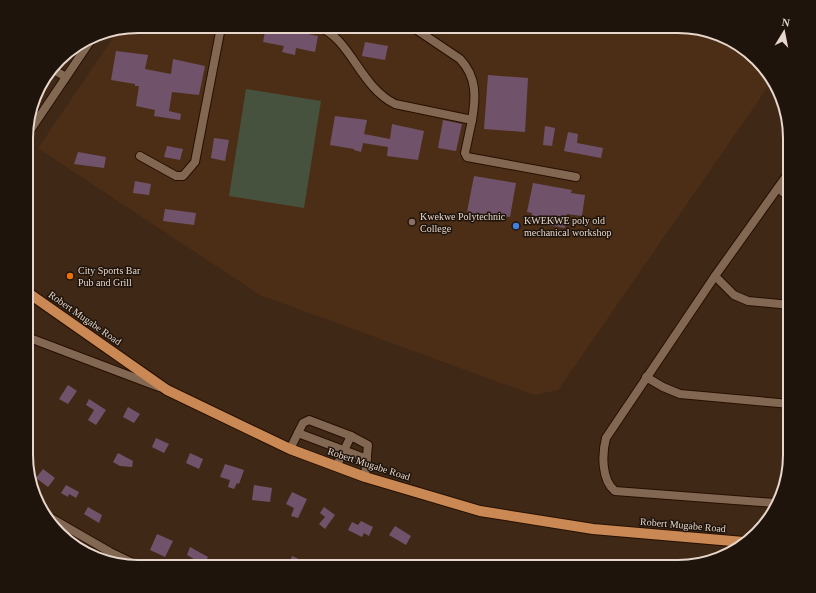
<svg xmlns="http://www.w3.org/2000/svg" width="816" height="593" viewBox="0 0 816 593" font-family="'Times New Roman',serif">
<rect width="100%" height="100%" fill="#402816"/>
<polygon fill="#4c2e17" points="138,26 685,26 746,49 772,81 558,390 534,395 260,295 38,148 119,29"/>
<polygon fill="#46523d" points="246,89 321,101 304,208 229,196"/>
<g fill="#70536b">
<polygon points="266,26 318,36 315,52 296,48 295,55 282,52 284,46 263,42"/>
<polygon points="365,42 388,46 385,60 362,56"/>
<polygon points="116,51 148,55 145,69 171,74 173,59 205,66 199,95 172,92 169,111 181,114 180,120 154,116 155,110 136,106 139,86 135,86 135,84 111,80"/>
<polygon points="488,75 528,78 525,132 484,129"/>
<polygon points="335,116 367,120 364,134 390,139 392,124 424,131 418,160 387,156 388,147 363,143 361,152 354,150 354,149 330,145"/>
<polygon points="443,120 462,124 456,151 438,148"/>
<polygon points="545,126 555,128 552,146 543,145"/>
<polygon points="568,132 578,134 577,143 603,148 601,158 564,151"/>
<polygon points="214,138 229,140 225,161 211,158"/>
<polygon points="167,146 183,149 180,160 164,157"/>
<polygon points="78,152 106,157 104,168 74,164"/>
<polygon points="474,176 516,183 510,217 502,216 502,220 475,216 476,214 467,212"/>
<polygon points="135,181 151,184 149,195 133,193"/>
<polygon points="533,183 572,190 571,193 585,195 582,216 567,214 565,228 530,222 532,213 527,212"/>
<polygon points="165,209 196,213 194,225 163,221"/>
<polygon points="68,385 77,391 68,404 59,399"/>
<polygon points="89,399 106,410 96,425 88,420 94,410 86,405"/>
<polygon points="128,407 140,414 134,423 123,417"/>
<polygon points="156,438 169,444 164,453 152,447"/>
<polygon points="118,453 133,461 132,467 120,466 113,462"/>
<polygon points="190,453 203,459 199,469 186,463"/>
<polygon points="225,464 244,470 239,484 237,483 234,489 228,487 230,480 220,477"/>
<polygon points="43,469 55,478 48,487 36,478"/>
<polygon points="66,485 79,492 76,498 69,494 68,497 61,493"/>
<polygon points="254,485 272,488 270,502 252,500"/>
<polygon points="292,492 307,499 298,518 291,516 294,508 286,504"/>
<polygon points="88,507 102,515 99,523 84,514"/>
<polygon points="324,507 335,515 325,529 319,524 325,517 320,513"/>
<polygon points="361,521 373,527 369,536 364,533 362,537 348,530 352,522 358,525"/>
<polygon points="395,526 411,536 406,545 389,535"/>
<polygon points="157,534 173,541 165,557 150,550"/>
<polygon points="190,547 208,557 204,565 187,555"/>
<polygon points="292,556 312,565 311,567 290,562"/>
</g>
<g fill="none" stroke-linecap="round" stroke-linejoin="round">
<g stroke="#261001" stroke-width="10">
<g id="minor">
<path d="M317 26C351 38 359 86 395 104L472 120C476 97 477 77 460 59L411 26"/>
<polyline points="52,69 66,77"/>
<polyline points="472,120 465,153 467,157 576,177"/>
<polyline points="27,135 93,37"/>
<polyline points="140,156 176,176 183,176 195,162 221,27"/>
<polyline points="778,188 790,198"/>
<polyline points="715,276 734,295 748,301 790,305"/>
<polyline points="27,337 159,387"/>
<polyline points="646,377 663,387 680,394 790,404"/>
<polyline points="298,433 367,459"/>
<polyline points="290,449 303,423 309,420 351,436 368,445 365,477"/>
<polyline points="336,467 351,436"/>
<path d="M774 503 615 491C601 480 602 453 606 438L715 276 790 171"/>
<polyline points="44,514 110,552 141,567"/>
</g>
</g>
<g stroke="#261001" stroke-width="12">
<polyline id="major" points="27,292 167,390 290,449 365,477 480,511 593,529 744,542"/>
</g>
<use href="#minor" stroke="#826753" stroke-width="8"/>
<use href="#major" stroke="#ca8855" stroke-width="10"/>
</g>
<circle fill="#8d6e63" stroke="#1f140c" stroke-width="1.5" cx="412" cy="222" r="4"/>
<circle fill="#3f7fe0" stroke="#1f140c" stroke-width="1.5" cx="516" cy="226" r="4"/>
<circle fill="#e8710a" stroke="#1f140c" stroke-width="1.5" cx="70" cy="276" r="4"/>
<g text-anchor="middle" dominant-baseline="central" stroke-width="3" stroke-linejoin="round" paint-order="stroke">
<g font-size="10" fill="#e6d6cb" stroke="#1f140c" text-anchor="start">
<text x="420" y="216">Kwekwe Polytechnic<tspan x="420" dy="12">College</tspan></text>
<text x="524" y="220">KWEKWE poly old<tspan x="524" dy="12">mechanical workshop</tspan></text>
<text x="78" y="270">City Sports Bar<tspan x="78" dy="12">Pub and Grill</tspan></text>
</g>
<g font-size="10" fill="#e6d6cb" stroke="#1f140c">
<text transform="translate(85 318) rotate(35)">Robert Mugabe Road</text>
<text transform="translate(369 464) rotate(18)">Robert Mugabe Road</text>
<text transform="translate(683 525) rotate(5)">Robert Mugabe Road</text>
</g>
</g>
<path d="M0 0H816V593H0ZM138 33H678A105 105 0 0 1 783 138V455A105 105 0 0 1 678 560H138A105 105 0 0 1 33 455V138A105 105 0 0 1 138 33Z" fill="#1f140c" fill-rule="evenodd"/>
<path fill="none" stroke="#e6d6cb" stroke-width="2" d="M138 33H678A105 105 0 0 1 783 138V455A105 105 0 0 1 678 560H138A105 105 0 0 1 33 455V138A105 105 0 0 1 138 33Z"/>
<g transform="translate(784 32) rotate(10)" stroke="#1f140c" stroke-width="3" paint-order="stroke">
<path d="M0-3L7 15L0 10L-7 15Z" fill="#e6d6cb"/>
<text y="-6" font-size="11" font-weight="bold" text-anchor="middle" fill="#e6d6cb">N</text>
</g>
</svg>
